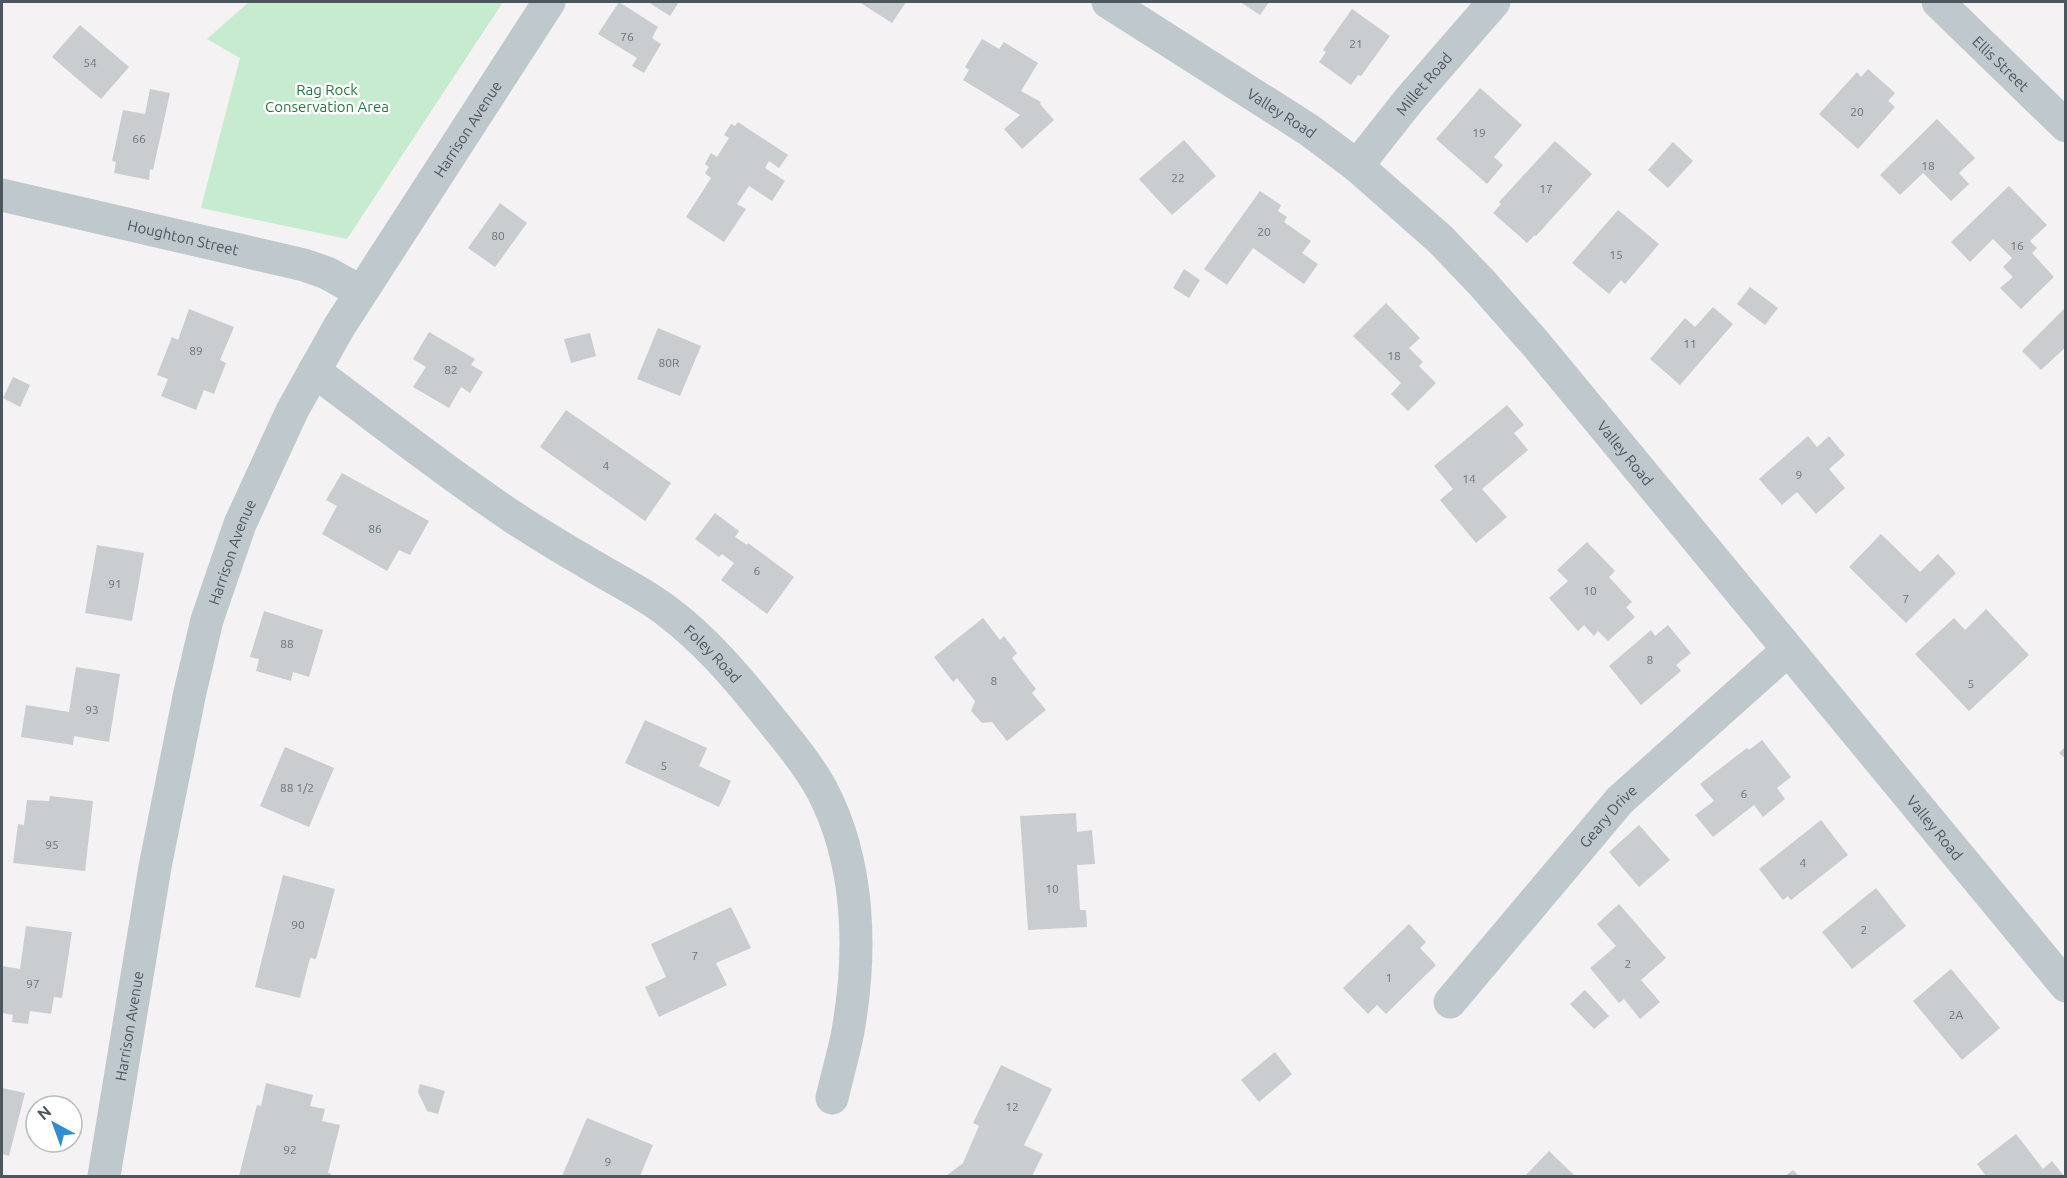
<svg xmlns="http://www.w3.org/2000/svg" width="2067" height="1178" viewBox="0 0 2067 1178" font-family="Ubuntu,sans-serif">
<rect width="100%" height="100%" fill="#f4f2f2"/>
<polygon fill="#c6ebcf" points="249,2 503,2 347,239 201,208 240,58 207,39"/>
<g fill="#c9cdd0">
<polygon points="619,2 658,27 652,38 661,44 644,73 632,66 637,58 598,34"/>
<polygon points="648,2 679,2 670,16"/>
<polygon points="859,2 906,2 892,23"/>
<polygon points="1240,2 1269,2 1260,15"/>
<polygon points="1352,9 1390,36 1361,76 1358,75 1351,85 1319,62 1326,52 1323,50"/>
<polygon points="80,25 129,67 101,99 52,57"/>
<polygon points="982,39 999,49 1004,42 1038,63 1021,91 1041,102 1040,104 1054,120 1022,149 1004,129 1020,115 963,80 969,70 965,67"/>
<polygon points="1868,69 1895,93 1888,101 1895,107 1858,149 1819,114 1857,72 1861,77"/>
<polygon points="1480,88 1522,125 1494,157 1503,165 1487,184 1436,139"/>
<polygon points="150,89 170,93 153,170 150,169 149,180 114,173 116,162 112,161 123,110 145,114"/>
<polygon points="1937,119 1975,158 1959,173 1969,184 1951,201 1923,173 1900,195 1880,175"/>
<polygon points="738,122 788,155 779,168 769,161 765,168 785,181 772,201 749,186 737,204 746,209 724,242 686,217 711,178 705,173 709,167 705,164 711,153 717,157 729,138 724,135 731,124 735,126"/>
<polygon points="1184,140 1216,176 1172,215 1139,179"/>
<polygon points="1555,141 1592,174 1536,236 1535,235 1527,243 1493,213 1501,204 1499,202"/>
<polygon points="1673,142 1693,161 1668,188 1648,170"/>
<polygon points="2009,186 2047,225 2030,241 2037,248 2032,253 2054,277 2021,309 2000,288 2013,277 2003,267 2012,258 1993,239 1970,262 1951,242"/>
<polygon points="1260,191 1281,205 1278,211 1287,217 1284,222 1311,241 1302,253 1318,264 1304,284 1253,248 1227,285 1204,269"/>
<polygon points="500,203 527,223 495,267 468,248"/>
<polygon points="1618,210 1659,244 1625,284 1621,280 1609,294 1572,263"/>
<polygon points="1184,269 1200,280 1189,298 1173,288"/>
<polygon points="1750,287 1778,308 1765,325 1737,304"/>
<polygon points="1386,303 1420,338 1409,348 1423,362 1419,366 1436,383 1408,411 1391,394 1401,383 1353,336"/>
<polygon points="1713,307 1733,324 1680,385 1650,359 1685,318 1695,327"/>
<polygon points="2066,307 2066,347 2041,370 2022,351"/>
<polygon points="189,309 234,327 220,360 226,363 214,394 204,390 196,410 161,396 168,379 157,375 172,337 178,340"/>
<polygon points="658,328 701,346 680,396 637,379"/>
<polygon points="429,332 475,359 471,365 483,372 470,393 461,387 449,408 413,387 426,367 413,359"/>
<polygon points="590,333 596,356 571,363 564,339"/>
<polygon points="13,377 30,385 20,407 3,398"/>
<polygon points="1507,405 1524,425 1514,433 1528,450 1482,489 1507,517 1476,543 1440,500 1453,489 1434,466"/>
<polygon points="566,410 671,483 645,521 540,447"/>
<polygon points="1808,436 1817,447 1829,436 1845,455 1829,469 1845,488 1816,514 1797,492 1782,505 1759,479"/>
<polygon points="342,473 429,521 410,555 399,550 387,571 322,534 337,506 326,500"/>
<polygon points="715,513 739,531 735,537 747,545 748,543 794,577 767,614 721,580 734,563 722,554 719,557 695,539"/>
<polygon points="1881,534 1920,572 1938,554 1956,573 1906,623 1849,567"/>
<polygon points="1587,542 1615,571 1609,577 1632,602 1626,607 1635,617 1608,641 1598,631 1594,636 1584,625 1578,631 1549,598 1568,581 1557,570"/>
<polygon points="97,545 144,553 132,621 85,613"/>
<polygon points="1986,609 2029,655 1969,711 1915,654 1954,618 1965,630"/>
<polygon points="264,611 323,630 309,677 293,672 291,681 256,671 259,659 250,657"/>
<polygon points="983,618 1000,640 1004,636 1017,653 1012,658 1036,689 1032,693 1046,710 1007,741 992,722 982,723 971,711 975,701 957,678 953,682 934,657"/>
<polygon points="1668,625 1691,653 1676,665 1681,671 1641,705 1609,666 1651,630 1655,636"/>
<polygon points="76,667 120,674 109,742 74,736 73,745 21,737 26,705 69,712"/>
<polygon points="645,720 707,748 699,766 731,781 719,807 625,763"/>
<polygon points="1762,740 1791,777 1777,788 1785,799 1763,817 1754,805 1713,837 1695,815 1714,801 1700,784 1747,748 1749,750"/>
<polygon points="2066,746 2066,759 2059,753"/>
<polygon points="285,747 334,768 309,827 260,806"/>
<polygon points="50,796 93,801 85,871 13,863 18,824 24,825 27,800 49,801"/>
<polygon points="1076,813 1077,832 1092,830 1095,864 1077,865 1080,910 1086,910 1087,927 1028,930 1020,816"/>
<polygon points="1821,820 1848,855 1791,900 1788,896 1783,900 1759,869"/>
<polygon points="1639,825 1670,860 1639,887 1609,852"/>
<polygon points="283,875 335,889 316,959 310,958 300,998 255,987"/>
<polygon points="1876,888 1906,926 1852,969 1822,932"/>
<polygon points="1619,904 1666,958 1641,980 1660,1002 1640,1019 1624,999 1619,1003 1590,968 1616,946 1597,924"/>
<polygon points="731,907 751,948 716,963 727,985 659,1017 645,987 666,977 651,944"/>
<polygon points="1409,924 1426,942 1420,948 1436,965 1386,1014 1377,1005 1368,1014 1343,988"/>
<polygon points="26,926 72,932 62,998 54,997 51,1014 30,1011 28,1024 12,1022 13,1015 2,1013 2,966 20,969"/>
<polygon points="1951,969 2000,1028 1962,1060 1913,1001"/>
<polygon points="1585,990 1609,1016 1594,1029 1570,1004"/>
<polygon points="1275,1052 1292,1074 1259,1102 1241,1080"/>
<polygon points="1001,1065 1052,1089 1024,1145 1043,1154 1032,1176 946,1176 963,1163 979,1126 973,1123"/>
<polygon points="266,1083 313,1095 310,1106 325,1109 322,1121 340,1125 328,1173 331,1173 330,1176 239,1176 257,1105 261,1106"/>
<polygon points="420,1084 445,1091 438,1114 427,1111 418,1092"/>
<polygon points="2,1088 25,1093 9,1156 2,1154"/>
<polygon points="587,1118 653,1145 640,1176 562,1176"/>
<polygon points="2016,1134 2043,1169 2052,1161 2064,1176 1986,1176 1977,1164"/>
<polygon points="1549,1151 1575,1176 1525,1176"/>
<polygon points="1793,1170 1799,1176 1785,1176"/>
</g>
<g fill="none" stroke-linecap="round" stroke-linejoin="round">
<g stroke="#bfc8cc" stroke-width="33">
<path id="s1" d="M1108 2 1309 130 1357 166 1440 239 1482 283 1535 343 2066 986"/>
<path id="s2" d="M1938 2 2066 126"/>
<path id="s3" d="M1357 166 1409 100 1494 2"/>
<path id="s4" d="M2 195 304 265 327 273 361 292"/>
<path id="s5" d="M314 371C380 420 444 471 513 517 543 537 574 555 605 573 626 585 649 597 668 612 705 640 735 675 764 711 784 736 806 761 822 790 860 863 862 951 848 1031 844 1053 837 1076 832 1098"/>
<path id="s6" d="M1450 1002 1620 800 1788 650"/>
<path id="s7" d="M104 1176 155 867 190 692 207 620 240 524 292 411 339 327 549 2"/>
</g>
</g>
<g text-anchor="middle" dominant-baseline="central" stroke-width="5" stroke-linejoin="round" paint-order="stroke">
<g font-size="12" fill="#6a747a">
<text x="627" y="36">76</text>
<text x="1356" y="43">21</text>
<text x="90" y="62">54</text>
<text x="1857" y="111">20</text>
<text x="1479" y="132">19</text>
<text x="139" y="138">66</text>
<text x="1928" y="165">18</text>
<text x="1178" y="177">22</text>
<text x="1546" y="188">17</text>
<text x="1264" y="231">20</text>
<text x="498" y="235">80</text>
<text x="2017" y="245">16</text>
<text x="1616" y="254">15</text>
<text x="1690" y="343">11</text>
<text x="196" y="350">89</text>
<text x="1394" y="355">18</text>
<text x="669" y="362">80R</text>
<text x="451" y="369">82</text>
<text x="606" y="465">4</text>
<text x="1799" y="474">9</text>
<text x="1469" y="478">14</text>
<text x="375" y="528">86</text>
<text x="757" y="570">6</text>
<text x="115" y="583">91</text>
<text x="1590" y="590">10</text>
<text x="1906" y="598">7</text>
<text x="287" y="643">88</text>
<text x="1650" y="659">8</text>
<text x="994" y="680">8</text>
<text x="1971" y="683">5</text>
<text x="92" y="709">93</text>
<text x="664" y="765">5</text>
<text x="297" y="787">88 1/2</text>
<text x="1744" y="793">6</text>
<text x="52" y="844">95</text>
<text x="1803" y="862">4</text>
<text x="1052" y="888">10</text>
<text x="298" y="924">90</text>
<text x="1864" y="929">2</text>
<text x="695" y="955">7</text>
<text x="1628" y="963">2</text>
<text x="1389" y="977">1</text>
<text x="33" y="983">97</text>
<text x="1956" y="1014">2A</text>
<text x="1012" y="1106">12</text>
<text x="290" y="1149">92</text>
<text x="608" y="1161">9</text>
</g>
<g font-size="15" fill="#4b575d" stroke="#fff">
<text stroke="none"><textPath href="#s2" startOffset="88">Ellis Street</textPath></text>
<text stroke="none"><textPath href="#s3" startOffset="106">Millet Road</textPath></text>
<text stroke="none"><textPath href="#s1" startOffset="206">Valley Road</textPath></text>
<text stroke="none"><textPath href="#s7" startOffset="1124">Harrison Avenue</textPath></text>
<text stroke="none"><textPath href="#s4" startOffset="186">Houghton Street</textPath></text>
<text stroke="none"><textPath href="#s1" startOffset="692">Valley Road</textPath></text>
<text stroke="none"><textPath href="#s7" startOffset="638">Harrison Avenue</textPath></text>
<text stroke="none"><textPath href="#s5" startOffset="490">Foley Road</textPath></text>
<text stroke="none"><textPath href="#s6" startOffset="244">Geary Drive</textPath></text>
<text stroke="none"><textPath href="#s1" startOffset="1178">Valley Road</textPath></text>
<text stroke="none"><textPath href="#s7" startOffset="152">Harrison Avenue</textPath></text>
</g>
<g font-size="15" fill="#237841" stroke="#fff">
<text x="327" y="89">Rag Rock<tspan x="327" dy="17">Conservation Area</tspan></text>
</g>
</g>
<rect width="2067" height="1178" fill="none" stroke="#4b575d" stroke-width="6"/>
<g transform="translate(54 1124) rotate(319)"><circle r="28" fill="#ffffff" stroke="#b7bcbe" stroke-width="1.5"/>
<path d="M0-4.5L10 22L0 15L-10 22Z" fill="#2f8dd0"/>
<text y="-9" font-size="16" font-weight="bold" text-anchor="middle" fill="#4b575d">N</text>
</g>
</svg>
